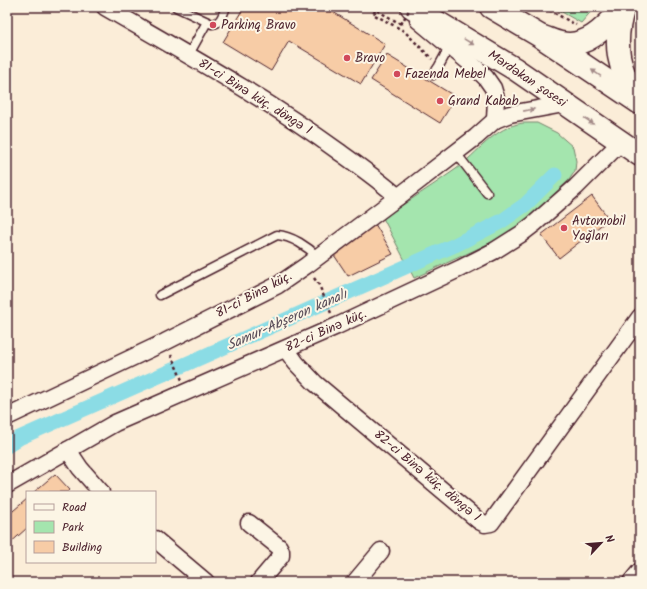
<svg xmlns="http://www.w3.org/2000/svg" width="647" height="589" viewBox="0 0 647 589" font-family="Kalam,sans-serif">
<rect width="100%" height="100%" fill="#fbedd8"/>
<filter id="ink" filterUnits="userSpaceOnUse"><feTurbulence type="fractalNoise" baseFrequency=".025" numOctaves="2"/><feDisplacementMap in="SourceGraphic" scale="8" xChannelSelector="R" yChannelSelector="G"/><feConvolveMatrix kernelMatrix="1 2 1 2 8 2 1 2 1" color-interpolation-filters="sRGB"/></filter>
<g filter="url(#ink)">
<g fill="#a4e5ae" stroke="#77826c">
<polygon points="553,7 595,7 581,23"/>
<path d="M523 123H537L557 133 573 147 576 161 575 171 569 180 525 222 501 238 414 278 383 218C407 202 432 186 456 169 478 153 494 127 523 123Z"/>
</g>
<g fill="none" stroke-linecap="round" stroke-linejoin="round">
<polyline stroke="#8bdce5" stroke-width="15" points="7,446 19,438 455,245 502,221 526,204 555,175"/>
</g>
<g fill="#f7cca6" stroke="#4a1f2b">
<polygon points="244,7 325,7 385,44 361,84 289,41 271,71 223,42"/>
<polygon points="387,55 456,97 440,123 371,80"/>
<polygon points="592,196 609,219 559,258 541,235"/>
<polygon points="375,224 393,254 348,276 334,255"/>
<polygon points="55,474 70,490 68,492 34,492"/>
<polygon points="27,499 27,528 8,545 7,516"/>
</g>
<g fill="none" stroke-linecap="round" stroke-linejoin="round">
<g stroke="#4a1f2b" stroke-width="11">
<g id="lane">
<path d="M176 7 212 24C221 24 223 14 226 7"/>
<polyline points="188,56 207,22"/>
<polyline points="433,75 439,66 450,46"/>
<polyline points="456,153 487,193"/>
<path d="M160 295 277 235C292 236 308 247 318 257"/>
</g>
</g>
<g stroke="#4a1f2b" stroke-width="19">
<g id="street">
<path d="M105 7C184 53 264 97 338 151 359 166 379 180 398 197"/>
<polyline points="418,20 476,68 486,78 493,88 496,98 495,120"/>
<polyline points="286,349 296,363 315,383 479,521 485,524 491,523 640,317"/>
<polyline points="7,417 165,342 278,285 307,265 398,197 476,137 495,120 510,114 564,104"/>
<polyline points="68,450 80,468 101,492"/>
<polyline points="7,485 115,423 337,326 461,268 494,251 521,234 534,224 576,187 621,142"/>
<polyline points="249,523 279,547 281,551 281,556 259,582"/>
<polyline points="155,539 206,582"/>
<polyline points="355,582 381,551"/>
<polyline points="631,582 640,571"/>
</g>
</g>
<g stroke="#4a1f2b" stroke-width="25">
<g id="secondary">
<path d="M624 7C612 43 618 71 639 102"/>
<path d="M543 37C549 39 555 42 561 43 588 49 607 25 623 8"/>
</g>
</g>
<g stroke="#4a1f2b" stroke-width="25">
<g id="highway">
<polyline points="412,7 515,69 640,155"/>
<polyline points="491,7 540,36 640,103"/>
</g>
</g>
<g stroke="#4a1f2b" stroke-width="2.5" stroke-dasharray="3 3" stroke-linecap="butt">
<polyline points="544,7 576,25"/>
<polyline points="401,24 376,10 373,14 404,31 432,59"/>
<polyline points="314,278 319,285 331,313"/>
<polyline points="171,355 182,380"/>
</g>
<use href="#lane" stroke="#fcf5e5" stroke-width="8"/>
<use href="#street" stroke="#fcf5e5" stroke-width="16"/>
<use href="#secondary" stroke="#fcf5e5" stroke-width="22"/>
<use href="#highway" stroke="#fcf5e5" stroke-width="22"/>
<polyline stroke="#4a1f2b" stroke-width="2.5" stroke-dasharray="3 3" stroke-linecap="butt" points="401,24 411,7"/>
</g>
<defs><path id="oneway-solid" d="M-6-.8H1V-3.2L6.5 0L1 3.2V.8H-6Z"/></defs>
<g fill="#a38a88">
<use href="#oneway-solid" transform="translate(469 42) rotate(31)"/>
<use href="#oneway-solid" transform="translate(596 73) rotate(-146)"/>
<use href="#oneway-solid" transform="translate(529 110) rotate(-11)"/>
<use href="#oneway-solid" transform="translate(589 121) rotate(34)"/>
</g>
</g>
<g fill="#d1495b" stroke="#fcf5e5" stroke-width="1.5">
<circle cx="213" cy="25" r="4"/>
<circle cx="347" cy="58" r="4"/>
<circle cx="397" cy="74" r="4"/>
<circle cx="440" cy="101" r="4"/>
<circle cx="564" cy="228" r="4"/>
</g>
<g text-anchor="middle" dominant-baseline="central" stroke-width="4" stroke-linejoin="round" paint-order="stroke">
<g font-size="13" fill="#4a1f2b" stroke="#fcf5e5" text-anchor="start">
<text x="221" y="25">Parkinq Bravo</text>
<text x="355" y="58">Bravo</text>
<text x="405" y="74">Fazenda Mebel</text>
<text x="448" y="101">Grand Kabab</text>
<text x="572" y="221">Avtomobil<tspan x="572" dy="15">Yağları</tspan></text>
</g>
<g font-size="13" fill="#4a1f2b" stroke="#fcf5e5">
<text transform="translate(527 79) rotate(34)">Mərdəkan şosesi</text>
<text transform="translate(255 97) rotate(32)">81-ci Binə küç. döngə 1</text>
<text transform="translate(254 295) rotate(-28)">81-ci Binə küç.</text>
<text transform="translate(326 331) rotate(-24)">82-ci Binə küç.</text>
<text transform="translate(427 476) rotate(40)">82-ci Binə küç. döngə 1</text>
</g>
<g font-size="14" font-style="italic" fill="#5a4e5a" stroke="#fcf5e5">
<text transform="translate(287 320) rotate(-24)">Samur-Abşeron kanalı</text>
</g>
</g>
<rect width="647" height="589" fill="none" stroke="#fcf5e5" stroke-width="24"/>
<rect x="12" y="12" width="623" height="565" fill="none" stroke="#4a1f2b" stroke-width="1.5" filter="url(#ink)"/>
<rect x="26" y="491" width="130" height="72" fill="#fcf5e5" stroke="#b59f9b"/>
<rect x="34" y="504" width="20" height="6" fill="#fcf5e5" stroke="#b59f9b"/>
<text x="62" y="511" font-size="12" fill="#4a1f2b">Road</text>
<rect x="34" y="521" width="20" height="12" fill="#a4e5ae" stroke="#b59f9b"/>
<text x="62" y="531" font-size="12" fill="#4a1f2b">Park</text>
<rect x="34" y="541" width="20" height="12" fill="#f7cca6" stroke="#b59f9b"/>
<text x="62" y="551" font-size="12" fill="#4a1f2b">Building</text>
<g transform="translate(601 543) rotate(64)" stroke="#fcf5e5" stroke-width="3" paint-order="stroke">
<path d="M0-3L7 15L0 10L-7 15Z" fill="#4a1f2b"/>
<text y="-6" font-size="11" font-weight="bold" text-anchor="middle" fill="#4a1f2b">N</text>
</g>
</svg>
